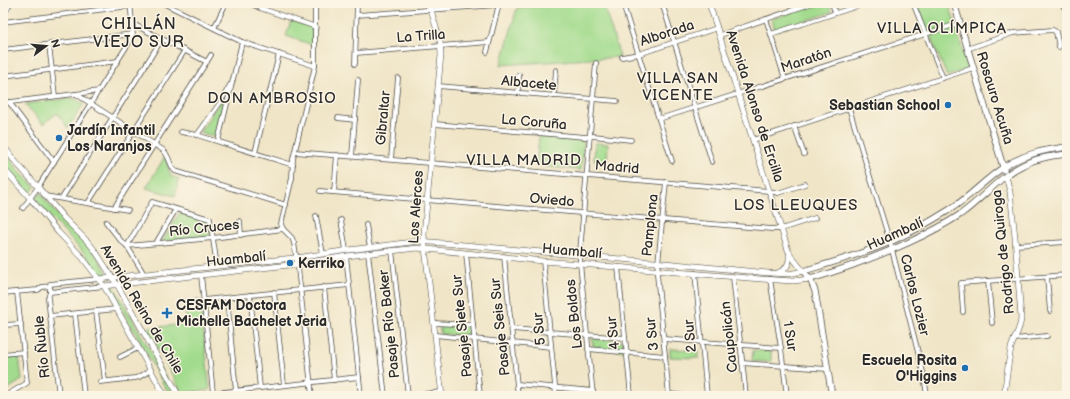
<svg xmlns="http://www.w3.org/2000/svg" width="1070" height="399" viewBox="0 0 1070 399" font-family="'Balsamiq Sans',sans-serif">
<rect width="100%" height="100%" fill="#fcf5e5"/>
<filter id="ink" filterUnits="userSpaceOnUse"><feTurbulence type="fractalNoise" baseFrequency=".025" numOctaves="2"/><feDisplacementMap in="SourceGraphic" scale="8" xChannelSelector="R" yChannelSelector="G"/><feConvolveMatrix kernelMatrix="1 2 1 2 8 2 1 2 1" color-interpolation-filters="sRGB"/></filter>
<filter id="wash" filterUnits="userSpaceOnUse"><feTurbulence type="fractalNoise" baseFrequency=".012" numOctaves="4" result="noise"/><feDisplacementMap in="SourceGraphic" scale="16" xChannelSelector="R" yChannelSelector="G"/><feGaussianBlur stdDeviation="0.9" result="paint"/><feColorMatrix in="noise" values="0 0 0 0 0 0 0 0 0 0 0 0 0 0 0 0 0 1.4 0 .05"/><feComposite in="paint" operator="in"/></filter>
<g filter="url(#wash)">
<rect width="100%" height="100%" fill="#f0e5c7"/>
<g fill="#a2db8d" stroke="#66835c">
<polygon points="579,3 603,3 620,57 501,65 517,8"/>
<polygon points="820,3 829,3 832,12 775,31 772,19"/>
<polygon points="916,3 949,3 968,69 947,76"/>
<polygon points="291,21 312,27 313,45 286,36"/>
<polygon points="226,93 216,137 200,132"/>
<polygon points="73,98 84,104 68,128 57,113 43,124 25,104"/>
<polygon points="539,136 584,140 581,170 536,166"/>
<polygon points="595,143 608,144 607,161 594,160"/>
<polygon points="3,149 19,171 35,187 30,194 13,176 3,163"/>
<polygon points="164,158 166,159 170,174 171,176 179,179 175,196 146,188"/>
<polygon points="40,193 61,219 89,246 100,260 108,275 100,275 84,253 50,217 35,199"/>
<polygon points="180,212 208,220 210,237 162,242"/>
<polygon points="109,286 114,286 176,396 170,396"/>
<polygon points="200,300 210,390 182,393 147,328 187,324 184,302"/>
<polygon points="440,323 469,326 470,336 440,334"/>
<polygon points="592,338 623,341 624,351 593,347"/>
<polygon points="670,349 699,350 699,358 670,357"/>
<polygon points="753,350 771,351 771,362 752,361"/>
<polygon points="19,357 22,380 3,392 3,358"/>
</g>
</g>
<g filter="url(#ink)">
<g fill="none" stroke-linecap="round" stroke-linejoin="round">
<g stroke="#494742" stroke-width="5.5">
<g id="minor">
<polyline points="163,3 242,42 315,66"/>
<polyline points="249,3 260,8 316,27"/>
<polyline points="662,3 712,162"/>
<polyline points="832,3 835,13"/>
<polyline points="913,3 943,78"/>
<polyline points="1062,3 1066,11"/>
<polyline points="625,11 672,161"/>
<polyline points="357,15 498,5"/>
<polyline points="766,19 785,79"/>
<polyline points="3,22 130,6 142,3"/>
<polyline points="133,24 207,62"/>
<polyline points="214,28 226,3"/>
<polyline points="771,34 867,3"/>
<polyline points="720,35 813,3"/>
<polyline points="49,45 55,96"/>
<polyline points="967,49 1013,33 1053,30 1056,32 1059,47"/>
<polyline points="3,50 133,34"/>
<polyline points="487,52 499,4"/>
<polyline points="356,53 489,42"/>
<polyline points="622,57 639,54 717,28"/>
<polyline points="355,64 357,3"/>
<polyline points="3,76 118,61"/>
<polyline points="438,86 617,101"/>
<polyline points="518,93 519,75"/>
<path d="M76 94 163 150C170 156 169 165 175 171L286 205"/>
<polyline points="554,96 556,70"/>
<polyline points="9,102 54,162"/>
<polyline points="3,103 99,91"/>
<polyline points="849,108 890,242 924,376 927,396"/>
<polyline points="338,118 355,120"/>
<polyline points="659,119 960,23"/>
<polyline points="435,124 585,137 594,136 631,140"/>
<polyline points="794,126 804,154"/>
<polyline points="181,132 197,135 293,165"/>
<polyline points="197,135 220,103 230,85"/>
<polyline points="753,140 973,68"/>
<polyline points="218,141 242,42"/>
<polyline points="295,152 769,191 778,193 805,184"/>
<polyline points="255,153 279,54"/>
<polyline points="352,156 358,80"/>
<polyline points="391,159 398,78"/>
<polyline points="666,182 657,274 669,396"/>
<polyline points="320,191 772,229 781,229 815,218"/>
<polyline points="334,192 337,155"/>
<polyline points="45,196 128,210"/>
<polyline points="62,198 162,39"/>
<polyline points="88,203 185,50"/>
<polyline points="23,208 38,187 130,41 133,30 130,3"/>
<polyline points="114,208 211,55"/>
<polyline points="316,216 323,254"/>
<polyline points="341,220 346,250"/>
<polyline points="240,221 241,235"/>
<polyline points="106,222 121,241 127,246 144,274"/>
<polyline points="366,225 370,248"/>
<polyline points="283,229 281,224 292,178 293,159 315,66 315,3"/>
<polyline points="283,229 292,238 294,243 298,268 312,396"/>
<polyline points="156,243 176,209"/>
<polyline points="1016,245 1067,242"/>
<polyline points="127,246 152,202 210,219 217,266"/>
<polyline points="127,246 213,238 283,229"/>
<polyline points="392,250 408,396"/>
<polyline points="368,253 385,396"/>
<polyline points="466,253 480,396"/>
<polyline points="346,256 361,396"/>
<polyline points="504,256 518,396"/>
<polyline points="543,261 556,396"/>
<polyline points="618,267 631,396"/>
<polyline points="695,273 707,396"/>
<polyline points="201,275 213,393"/>
<polyline points="733,277 746,396"/>
<polyline points="1047,277 1050,311"/>
<polyline points="770,279 781,348 787,396"/>
<polyline points="988,281 992,323"/>
<polyline points="324,287 334,380"/>
<polyline points="50,292 48,298 59,396"/>
<polyline points="50,292 50,284 99,279"/>
<polyline points="50,292 104,286"/>
<polyline points="274,292 284,385"/>
<polyline points="3,293 38,290 42,287 50,286"/>
<polyline points="250,295 260,388"/>
<polyline points="227,298 236,391"/>
<polyline points="204,300 349,285"/>
<polyline points="96,311 105,381"/>
<polyline points="963,312 961,283 1067,275"/>
<polyline points="75,314 84,396"/>
<polyline points="50,316 116,309"/>
<polyline points="434,323 473,325"/>
<polyline points="3,325 21,324"/>
<polyline points="512,329 625,338"/>
<polyline points="435,335 551,347"/>
<polyline points="664,339 781,348"/>
<polyline points="1014,339 1047,336"/>
<polyline points="588,349 665,356"/>
<polyline points="3,354 24,352"/>
<polyline points="120,357 138,348"/>
<polyline points="742,363 827,369"/>
<polyline points="100,382 135,378 139,377 151,370"/>
<polyline points="517,384 593,391"/>
<polyline points="669,394 686,396"/>
<polyline points="5,396 27,383 17,292"/>
<polyline points="188,396 359,377"/>
<polyline points="407,396 441,392"/>
<polyline points="593,396 580,263 580,252 596,63"/>
</g>
</g>
<g stroke="#494742" stroke-width="6">
<g id="tertiary">
<polyline points="429,3 440,41 441,55 424,234 425,248 442,396"/>
<polyline points="3,16 10,3"/>
<polyline points="3,145 13,159 38,187 64,218 89,243 96,252 119,288 179,396"/>
<polyline points="3,168 30,198 58,232 82,257 104,286 165,396"/>
<path d="M777 273C786 270 790 264 789 255"/>
<polyline points="99,279 303,257 349,250 420,241 654,262 768,273 789,274 803,271 792,257 788,250 709,3"/>
<polyline points="104,286 298,264 347,256 417,248 543,261 761,279 793,281 810,279"/>
<path d="M1004 396C1006 380 1008 364 1011 348 1014 338 1021 328 1021 318L1015 237 1010 192 1006 176"/>
</g>
</g>
<g stroke="#494742" stroke-width="7">
<g id="secondary">
<polyline points="954,3 1004,170"/>
<path d="M810 279C825 275 839 270 853 265 890 251 928 236 961 214 982 199 1000 176 1023 165 1036 158 1052 156 1067 154"/>
<path d="M832 396 815 291 810 279 803 271C832 263 861 254 890 242 910 233 930 222 949 210 969 198 984 180 1004 167 1023 154 1044 150 1067 147"/>
</g>
</g>
<use href="#minor" stroke="#fff" stroke-width="4"/>
<use href="#tertiary" stroke="#fff" stroke-width="5"/>
<use href="#secondary" stroke="#fff" stroke-width="5.5"/>
</g>
</g>
<g fill="#1f6fb2" stroke="#fcf5e5" stroke-width="1.5">
<circle cx="948" cy="105" r="4"/>
<circle cx="59" cy="138" r="4"/>
<circle cx="290" cy="263" r="4"/>
<path d="M165 307h4v4h4v4h-4v4h-4v-4h-4v-4h4z"/>
<circle cx="965" cy="368" r="4"/>
</g>
<g text-anchor="middle" dominant-baseline="central" stroke-width="3" stroke-linejoin="round" paint-order="stroke">
<g font-size="14" fill="#2b2b2b" stroke="#fcf5e5">
<text transform="translate(667 33) rotate(-18)">Alborada</text>
<text transform="translate(421 36) rotate(-4)">La Trilla</text>
<text transform="translate(806 60) rotate(-18)">Maratón</text>
<text transform="translate(529 83) rotate(5)">Albacete</text>
<text transform="translate(995 98) rotate(73)">Rosauro Acuña</text>
<text transform="translate(755 106) rotate(72)">Avenida Alonso de Ercilla</text>
<text transform="translate(383 118) rotate(-85)">Gibraltar</text>
<text transform="translate(534 122) rotate(5)">La Coruña</text>
<text transform="translate(617 167) rotate(5)">Madrid</text>
<text transform="translate(552 200) rotate(5)">Oviedo</text>
<text transform="translate(416 207) rotate(-86)">Los Alerces</text>
<text transform="translate(650 225) rotate(-84)">Pamplona</text>
<text transform="translate(204 228) rotate(-6)">Río Cruces</text>
<text transform="translate(895 234) rotate(-24)">Huambalí</text>
<text transform="translate(572 251) rotate(5)">Huambalí</text>
<text transform="translate(1003 252) rotate(-96)">Rodrigo de Quiroga</text>
<text transform="translate(236 259) rotate(-6)">Huambalí</text>
<text transform="translate(915 295) rotate(76)">Carlos Lozier</text>
<text transform="translate(142 309) rotate(59)">Avenida Reino de Chile</text>
<text transform="translate(574 314) rotate(-96)">Los Boldos</text>
<text transform="translate(389 324) rotate(-96)">Pasaje Río Baker</text>
<text transform="translate(462 326) rotate(-96)">Pasaje Siete Sur</text>
<text transform="translate(500 327) rotate(-96)">Pasaje Seis Sur</text>
<text transform="translate(539 329) rotate(-95)">5 Sur</text>
<text transform="translate(613 333) rotate(-96)">4 Sur</text>
<text transform="translate(652 334) rotate(-96)">3 Sur</text>
<text transform="translate(690 336) rotate(-95)">2 Sur</text>
<text transform="translate(790 336) rotate(81)">1 Sur</text>
<text transform="translate(729 337) rotate(-96)">Caupolicán</text>
<text transform="translate(42 347) rotate(-96)">Río Ñuble</text>
</g>
<g font-size="14" font-weight="bold" fill="#2b2b2b" stroke="#fcf5e5" text-anchor="start">
<text x="940" y="105" text-anchor="end">Sebastian School</text>
<text x="67" y="130">Jardín Infantil<tspan x="67" dy="16">Los Naranjos</tspan></text>
<text x="298" y="263">Kerriko</text>
<text x="176" y="305">CESFAM Doctora<tspan x="176" dy="16">Michelle Bachelet Jeria</tspan></text>
<text x="957" y="360" text-anchor="end">Escuela Rosita<tspan x="957" dy="16">O'Higgins</tspan></text>
</g>
<g font-size="15" letter-spacing="1" fill="#2b2b2b" stroke="#fcf5e5">
<text x="942" y="28">VILLA OLÍMPICA</text>
<text x="678" y="78">VILLA SAN<tspan x="678" dy="17">VICENTE</tspan></text>
<text x="272" y="98">DON AMBROSIO</text>
<text x="524" y="160">VILLA MADRID</text>
<text x="796" y="205">LOS LLEUQUES</text>
</g>
<g font-size="16" letter-spacing="1" fill="#2b2b2b" stroke="#fcf5e5">
<text x="139" y="24">CHILLÁN<tspan x="139" dy="18">VIEJO SUR</tspan></text>
</g>
</g>
<rect width="1070" height="399" fill="none" stroke="#fcf5e5" stroke-width="16"/>
<g transform="translate(46 46) rotate(74)" stroke="#fcf5e5" stroke-width="3" paint-order="stroke">
<path d="M0-3L7 15L0 10L-7 15Z" fill="#2b2b2b"/>
<text y="-6" font-size="11" font-weight="bold" text-anchor="middle" fill="#2b2b2b">N</text>
</g>
</svg>
